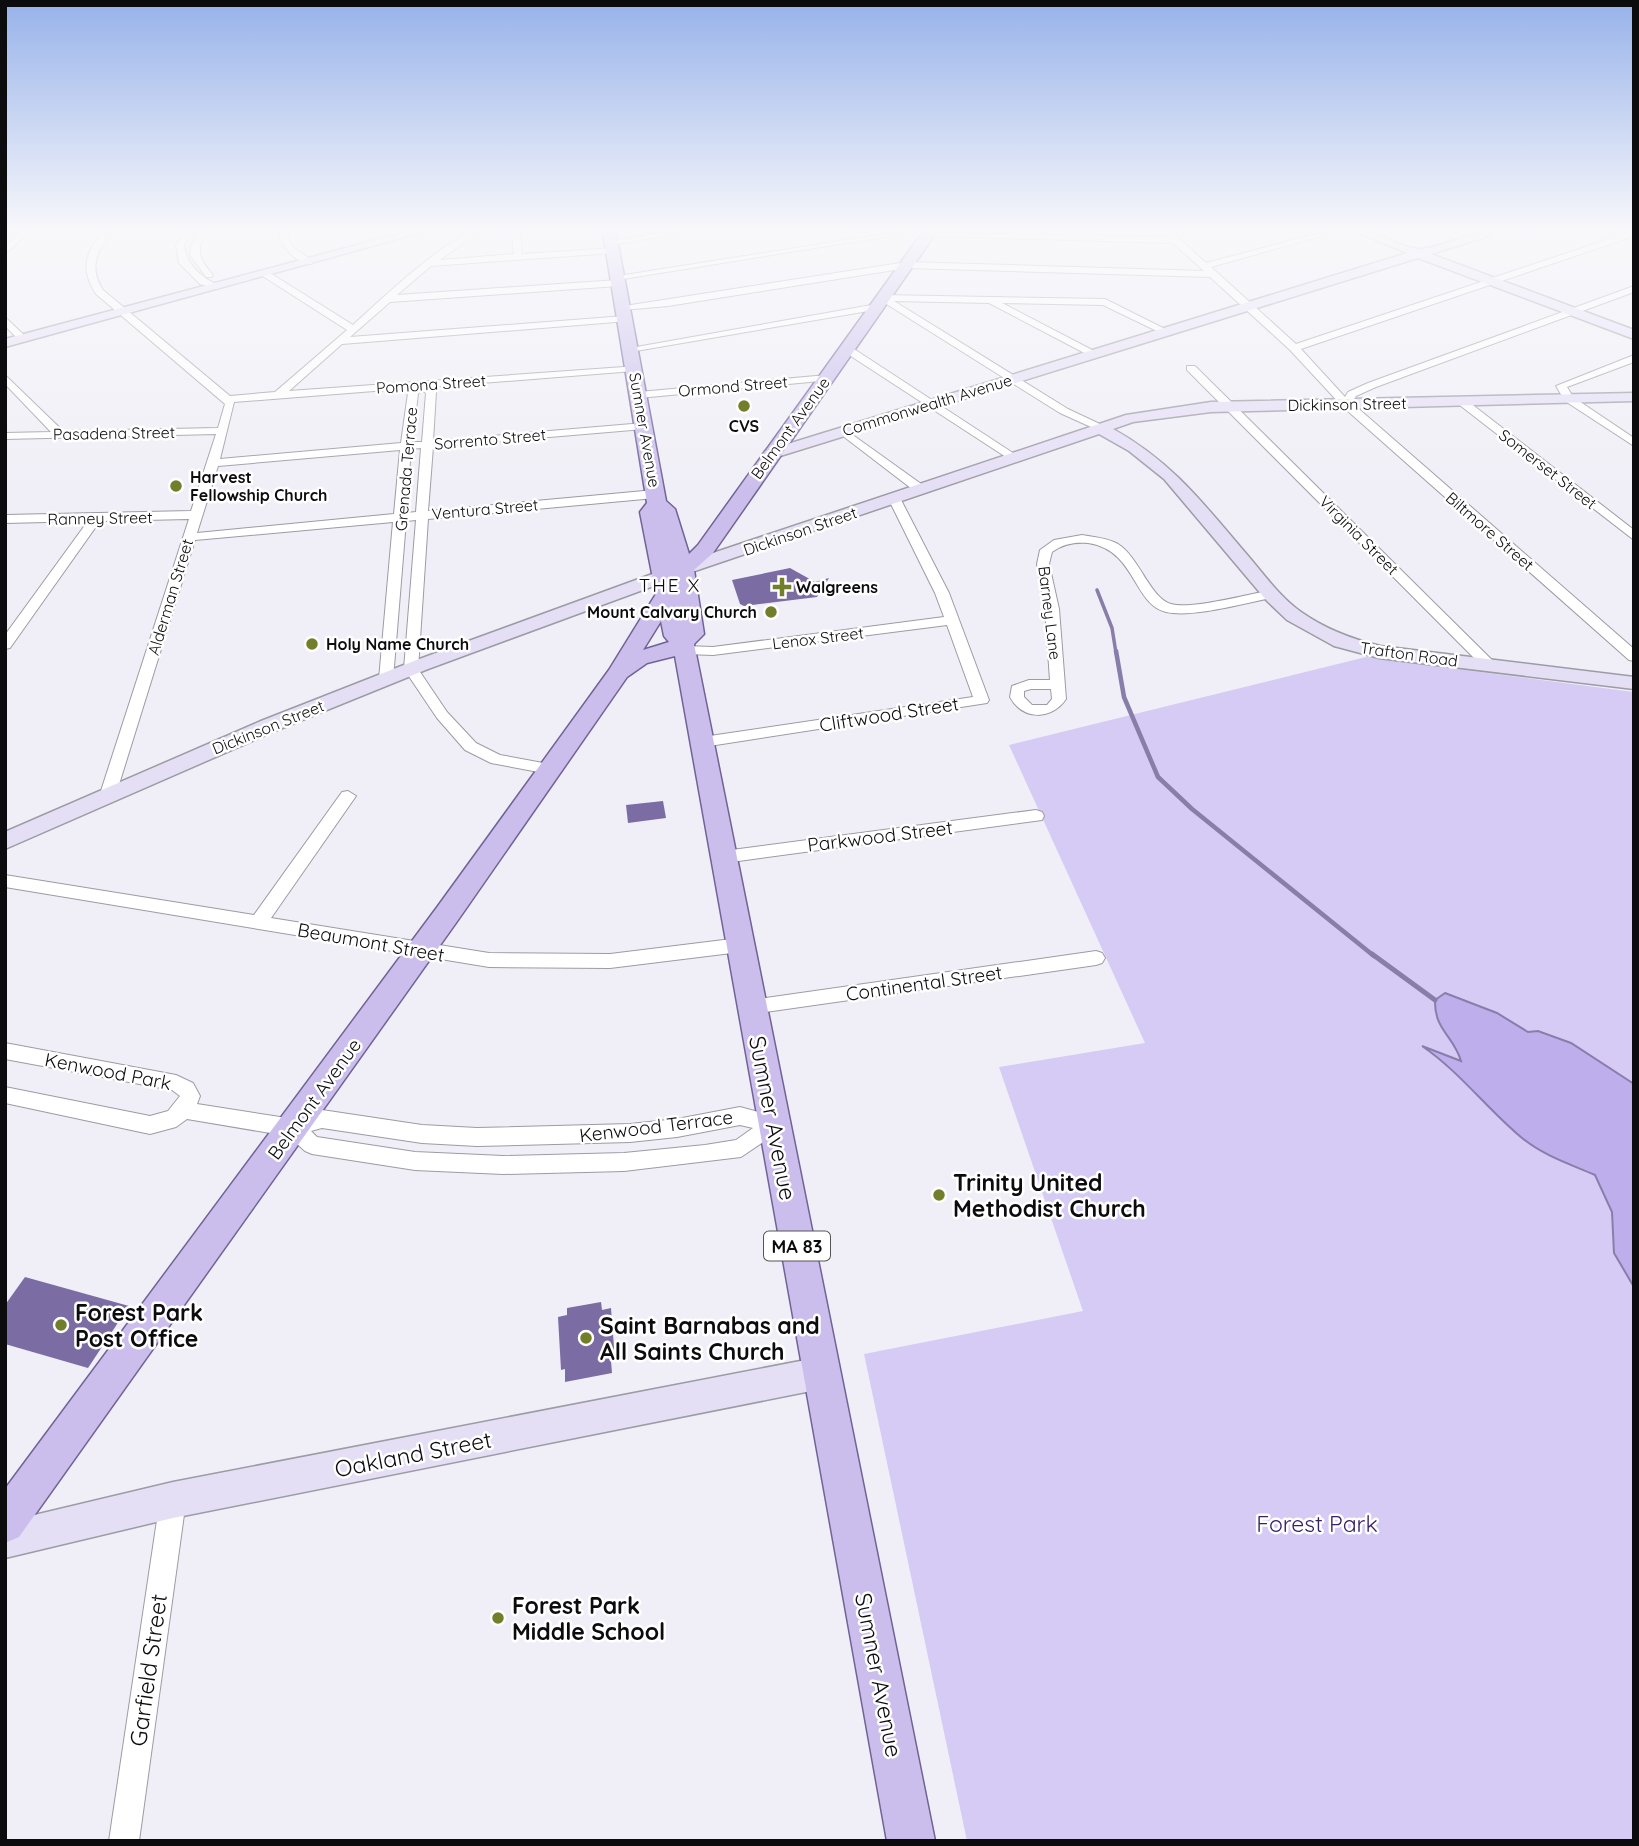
<svg xmlns="http://www.w3.org/2000/svg" width="1639" height="1846" viewBox="0 0 1639 1846" font-family="Quicksand,sans-serif">
<rect width="100%" height="100%" fill="#f0eff7"/>
<polygon fill="#d5cbf5" points="1366,657 1634,692 1634,1841 967,1841 864,1354 1083,1311 999,1067 1145,1043 1009,745"/>
<path fill="#beafec" stroke="#897ea9" stroke-width="2" d="M1445 993 1497 1013 1528 1032 1538 1031 1571 1043 1634 1084V1287L1614 1253 1612 1212 1595 1175C1570 1164 1544 1156 1522 1138 1487 1109 1460 1072 1422 1046L1461 1061C1454 1036 1434 1030 1435 1000Z"/>
<g fill="none" stroke-linecap="round" stroke-linejoin="round">
<polyline stroke="#897ea9" stroke-width="3.5" points="1097,590 1112,628 1116,653"/>
<polyline stroke="#897ea9" stroke-width="4.5" points="1116,651 1124,697 1158,777 1192,809 1374,956"/>
<polyline stroke="#897ea9" stroke-width="5" points="1372,954 1435,1000"/>
</g>
<g fill="#7c6ca4">
<polygon points="790,568 815,582 829,578 817,597 744,606 740,604 732,580"/>
<polygon points="663,801 666,818 628,823 626,805"/>
<polygon points="25,1277 129,1306 88,1368 5,1344 5,1305"/>
<polygon points="601,1302 602,1310 611,1308 615,1360 611,1361 612,1373 565,1382 565,1369 561,1370 558,1317 567,1315 567,1308"/>
</g>
<g fill="none" stroke-linecap="round" stroke-linejoin="round">
<g stroke="#9d9ba3" stroke-width="2">
<g id="street">
<polygon points="20,233 28,233 5,254 5,246"/>
<path d="M103 233H111C96 252 89 268 103 290L230 396 275 392 347 330 261 275V271H267L353 325C375 305 452 231 477 233L440 260 514 254 512 233H520L522 254 616 248 613 253 431 266 397 295 618 280 623 283 618 286 390 302 350 337 625 316 630 319 628 321 342 344 289 391 638 366 639 368 634 371 430 387 436 392 433 441 644 423 649 426 644 429 433 447 428 511 655 490 661 494 655 498 428 519 418 669 447 712 476 743 500 755 554 765 557 769 554 773 549 774 491 763 465 750 437 718 404 669 416 520 406 521 393 679 386 683 379 679 393 522 195 540 116 794 114 798H102L100 794 189 519 100 521 10 648 5 649V635L88 521 5 523V515L191 511 216 434 5 439V433L51 432 5 384V375L63 431 218 428 225 404 96 294C81 271 84 252 103 233ZM412 388 408 393 401 443 220 459 234 402ZM421 390 426 393 422 442H412L418 394ZM421 448 416 512 406 513 411 449ZM400 450 394 514 197 533 218 466Z"/>
<path d="M184 233H192L184 245C187 265 200 277 218 285V289L200 284 179 263 176 245Z"/>
<path d="M198 233H206C195 251 200 260 213 275L212 277H206L190 255 191 245Z"/>
<path d="M281 233H289L287 238 294 248 312 260V264C297 264 286 250 279 238Z"/>
<polygon points="662,233 682,233 611,245 607,242"/>
<polygon points="890,233 908,233 617,280 612,277"/>
<polygon points="931,233 1168,237 1164,233 1173,233 1206,263 1320,233 1332,233 1211,267 1296,344 1627,233 1634,233 1634,236 1301,349 1345,397 1348,392 1368,383 1634,286 1634,292 1376,387 1356,396 1352,403 1634,649 1634,661 1629,660 1342,406 1290,350 1210,277 907,268 668,306 623,310 618,307 907,262 1204,271 1173,243 935,236"/>
<polygon points="883,295 1105,299 1169,331 1161,333 1103,305 1002,303 1096,352 1097,354 1092,357 989,303 894,301 1068,409 1104,426 1106,428 1100,431 1060,413 880,300 878,298"/>
<polygon points="877,304 880,305 880,309 630,352 625,349"/>
<polygon points="5,317 26,337 26,341 20,341 5,326"/>
<polygon points="847,346 851,347 1019,457 1009,459 843,351 842,349"/>
<polygon points="1634,355 1634,362 1567,387 1573,397 1634,438 1634,446 1565,401 1556,386"/>
<polygon points="1187,366 1195,366 1493,661 1493,667 1483,667 1187,370"/>
<polygon points="827,375 832,378 831,380 639,398 634,395 639,392"/>
<polygon points="1457,399 1465,399 1634,530 1634,540 1457,403"/>
<polygon points="843,428 924,486 924,492 916,492 839,433 837,431"/>
<polygon points="894,494 900,498 949,593 989,700 987,703 703,747 698,745 695,742 698,739 703,737 973,697 947,625 713,655 685,654 678,650 685,646 713,647 944,617 935,593 888,498"/>
<path d="M1082 535C1094 537 1107 538 1118 544 1139 557 1150 598 1171 604 1190 610 1250 594 1272 590L1279 594 1272 598C1243 603 1194 618 1166 612 1133 604 1136 550 1088 543 1074 542 1063 544 1052 552L1049 564 1059 609 1066 699C1052 720 1023 721 1010 697L1012 686 1029 680H1050L1045 609 1037 564 1040 550 1054 540ZM1031 689H1051L1052 699 1047 705H1032L1024 697V691Z"/>
<polygon points="348,791 356,796 271,918 489,953 610,954 740,938 746,940 749,945 746,950 740,952 610,968 489,967 5,887 5,875 254,915 342,792"/>
<polygon points="1036,810 1042,812 1044,816 1042,820 724,863 716,857 724,851"/>
<polygon points="1096,951 1102,953 1105,958 1102,963 1096,965 752,1014 745,1012 743,1007 745,1002 752,1000"/>
<path d="M5 1043 176 1075 193 1083 200 1096 197 1104 293 1119 322 1110 422 1125 477 1128 630 1124 677 1119 740 1107 781 1118 784 1124 781 1130 741 1157 624 1171 503 1174 415 1170 312 1154 305 1151 288 1136 187 1119 176 1127 150 1134 5 1103V1087L150 1116 168 1111 180 1096 172 1090 5 1059ZM740 1125 753 1128 736 1140 705 1145 624 1153 503 1156 415 1152 317 1137 311 1131 322 1128 422 1143 477 1146 630 1142 677 1137Z"/>
<polygon points="173,1487 182,1491 186,1500 139,1841 109,1841 160,1500 164,1491"/>
</g>
</g>
<g stroke="#9d9ba3" stroke-width="3">
<g id="secondary">
<polygon points="402,233 420,233 5,347 5,339"/>
<path d="M1359 233C1382 231 1405 251 1422 249 1446 246 1466 233 1491 233L1489 236 1431 254 1634 330V339L1418 258 777 457H765L763 454 765 451 1407 253Z"/>
<path d="M1634 393V401L1211 412 1133 422 1113 429C1174 463 1205 506 1249 557 1265 576 1281 598 1301 612 1325 629 1352 639 1380 646L1634 677V689L1379 658 1334 646 1287 620 1267 601 1164 479 1129 451 1099 434 689 573 428 669 275 731 5 849V832L261 721 414 661 677 565 1126 415 1211 402Z"/>
<polygon points="821,1357 833,1361 837,1373 833,1385 821,1389 173,1518 5,1558 5,1522 173,1482"/>
</g>
</g>
<g stroke="#716396" stroke-width="3">
<path id="primary" d="M603 233H616L666 501 675 509 689 554 698 545 922 233H936L713 553 694 570 704 634 694 644 935 1841H887L675 656 647 663 627 677 458 920 19 1537 5 1543V1489L438 906 609 670 656 594 640 512 647 503ZM661 621 664 636 669 642 643 650Z"/>
</g>
<use href="#street" fill="#fff" fill-rule="evenodd"/>
<use href="#secondary" fill="#e5dff6" fill-rule="evenodd"/>
<use href="#primary" fill="#cbbeec" fill-rule="evenodd"/>
</g>
<linearGradient id="sky" x2="0" y2="1"><stop stop-color="#97b2ea"/><stop offset="0.47" stop-color="#f8f8fb"/><stop offset="1" stop-color="#f8f8fb" stop-opacity="0"/></linearGradient>
<rect width="1639" height="491" fill="url(#sky)"/>
<g fill="#737e2a" stroke="#fff" stroke-width="2.5">
<circle cx="744" cy="406" r="7"/>
<circle cx="176" cy="486" r="7"/>
<path d="M778.5 576.5h7v7h7v7h-7v7h-7v-7h-7v-7h7z"/>
<circle cx="771" cy="612" r="7"/>
<circle cx="312" cy="644" r="7"/>
<circle cx="939" cy="1195" r="7"/>
<circle cx="61" cy="1325" r="7"/>
<circle cx="586" cy="1338" r="7"/>
<circle cx="498" cy="1618" r="7"/>
</g>
<g text-anchor="middle" dominant-baseline="central" stroke-width="5" stroke-linejoin="round" paint-order="stroke">
<g font-size="16" fill="#0c0b0e" stroke="#fff">
<text transform="translate(431 384) rotate(-4)">Pomona Street</text>
<text transform="translate(733 386) rotate(-5)">Ormond Street</text>
<text transform="translate(1347 404) rotate(-1)">Dickinson Street</text>
<text transform="translate(927 405) rotate(-17)">Commonwealth Avenue</text>
<text transform="translate(790 428) rotate(-54)">Belmont Avenue</text>
<text transform="translate(645 430) rotate(80)">Sumner Avenue</text>
<text transform="translate(114 433) rotate(-1)">Pasadena Street</text>
<text transform="translate(490 439) rotate(-5)">Sorrento Street</text>
<text transform="translate(406 469) rotate(-85)">Grenada Terrace</text>
<text transform="translate(1548 469) rotate(38)">Somerset Street</text>
<text transform="translate(485 509) rotate(-5)">Ventura Street</text>
<text transform="translate(100 518) rotate(-1)">Ranney Street</text>
<text transform="translate(800 531) rotate(-19)">Dickinson Street</text>
<text transform="translate(1490 531) rotate(41)">Biltmore Street</text>
<text transform="translate(1359 535) rotate(45)">Virginia Street</text>
<text transform="translate(170 597) rotate(-73)">Alderman Street</text>
<text transform="translate(1050 613) rotate(83)">Barney Lane</text>
<text transform="translate(818 638) rotate(-7)">Lenox Street</text>
<text transform="translate(1409 654) rotate(8)">Trafton Road</text>
<text transform="translate(268 727) rotate(-22)">Dickinson Street</text>
</g>
<g font-size="16" font-weight="bold" fill="#0c0b0e" stroke="#fff" text-anchor="start">
<text x="744" y="426" text-anchor="middle">CVS</text>
<text x="190" y="477">Harvest<tspan x="190" dy="18">Fellowship Church</tspan></text>
<text x="796" y="587">Walgreens</text>
<text x="757" y="612" text-anchor="end">Mount Calvary Church</text>
<text x="326" y="644">Holy Name Church</text>
</g>
<rect fill="#fff" stroke="#555456" stroke-width="2" x="764" y="1231.5" width="66" height="29" rx="5"/>
<g font-size="18" font-weight="bold" fill="#0c0b0e">
<text x="797" y="1246">MA 83</text>
</g>
<g font-size="19" letter-spacing="2" fill="#0c0b0e" stroke="#fff">
<text x="670" y="585">THE X</text>
</g>
<g font-size="19" fill="#0c0b0e" stroke="#fff">
<text transform="translate(889 714) rotate(-9)">Cliftwood Street</text>
<text transform="translate(880 836) rotate(-7)">Parkwood Street</text>
<text transform="translate(371 942) rotate(10)">Beaumont Street</text>
<text transform="translate(924 983) rotate(-8)">Continental Street</text>
<text transform="translate(108 1071) rotate(11)">Kenwood Park</text>
<text transform="translate(314 1099) rotate(-54)">Belmont Avenue</text>
<text transform="translate(656 1126) rotate(-7)">Kenwood Terrace</text>
</g>
<g font-size="23" fill="#0c0b0e" stroke="#fff">
<text transform="translate(773 1118) rotate(79)">Sumner Avenue</text>
<text transform="translate(413 1454) rotate(-11)">Oakland Street</text>
<text transform="translate(148 1670) rotate(-82)">Garfield Street</text>
<text transform="translate(879 1675) rotate(79)">Sumner Avenue</text>
</g>
<g font-size="23" font-weight="bold" fill="#0c0b0e" stroke="#fff" text-anchor="start">
<text x="953" y="1182">Trinity United<tspan x="953" dy="26">Methodist Church</tspan></text>
<text x="75" y="1312">Forest Park<tspan x="75" dy="26">Post Office</tspan></text>
<text x="600" y="1325">Saint Barnabas and<tspan x="600" dy="26">All Saints Church</tspan></text>
<text x="512" y="1605">Forest Park<tspan x="512" dy="26">Middle School</tspan></text>
</g>
<g font-size="23" fill="#392065" stroke="#fff">
<text x="1317" y="1523">Forest Park</text>
</g>
</g>
<rect width="1639" height="1846" fill="none" stroke="#0c0b0e" stroke-width="14"/>
</svg>
